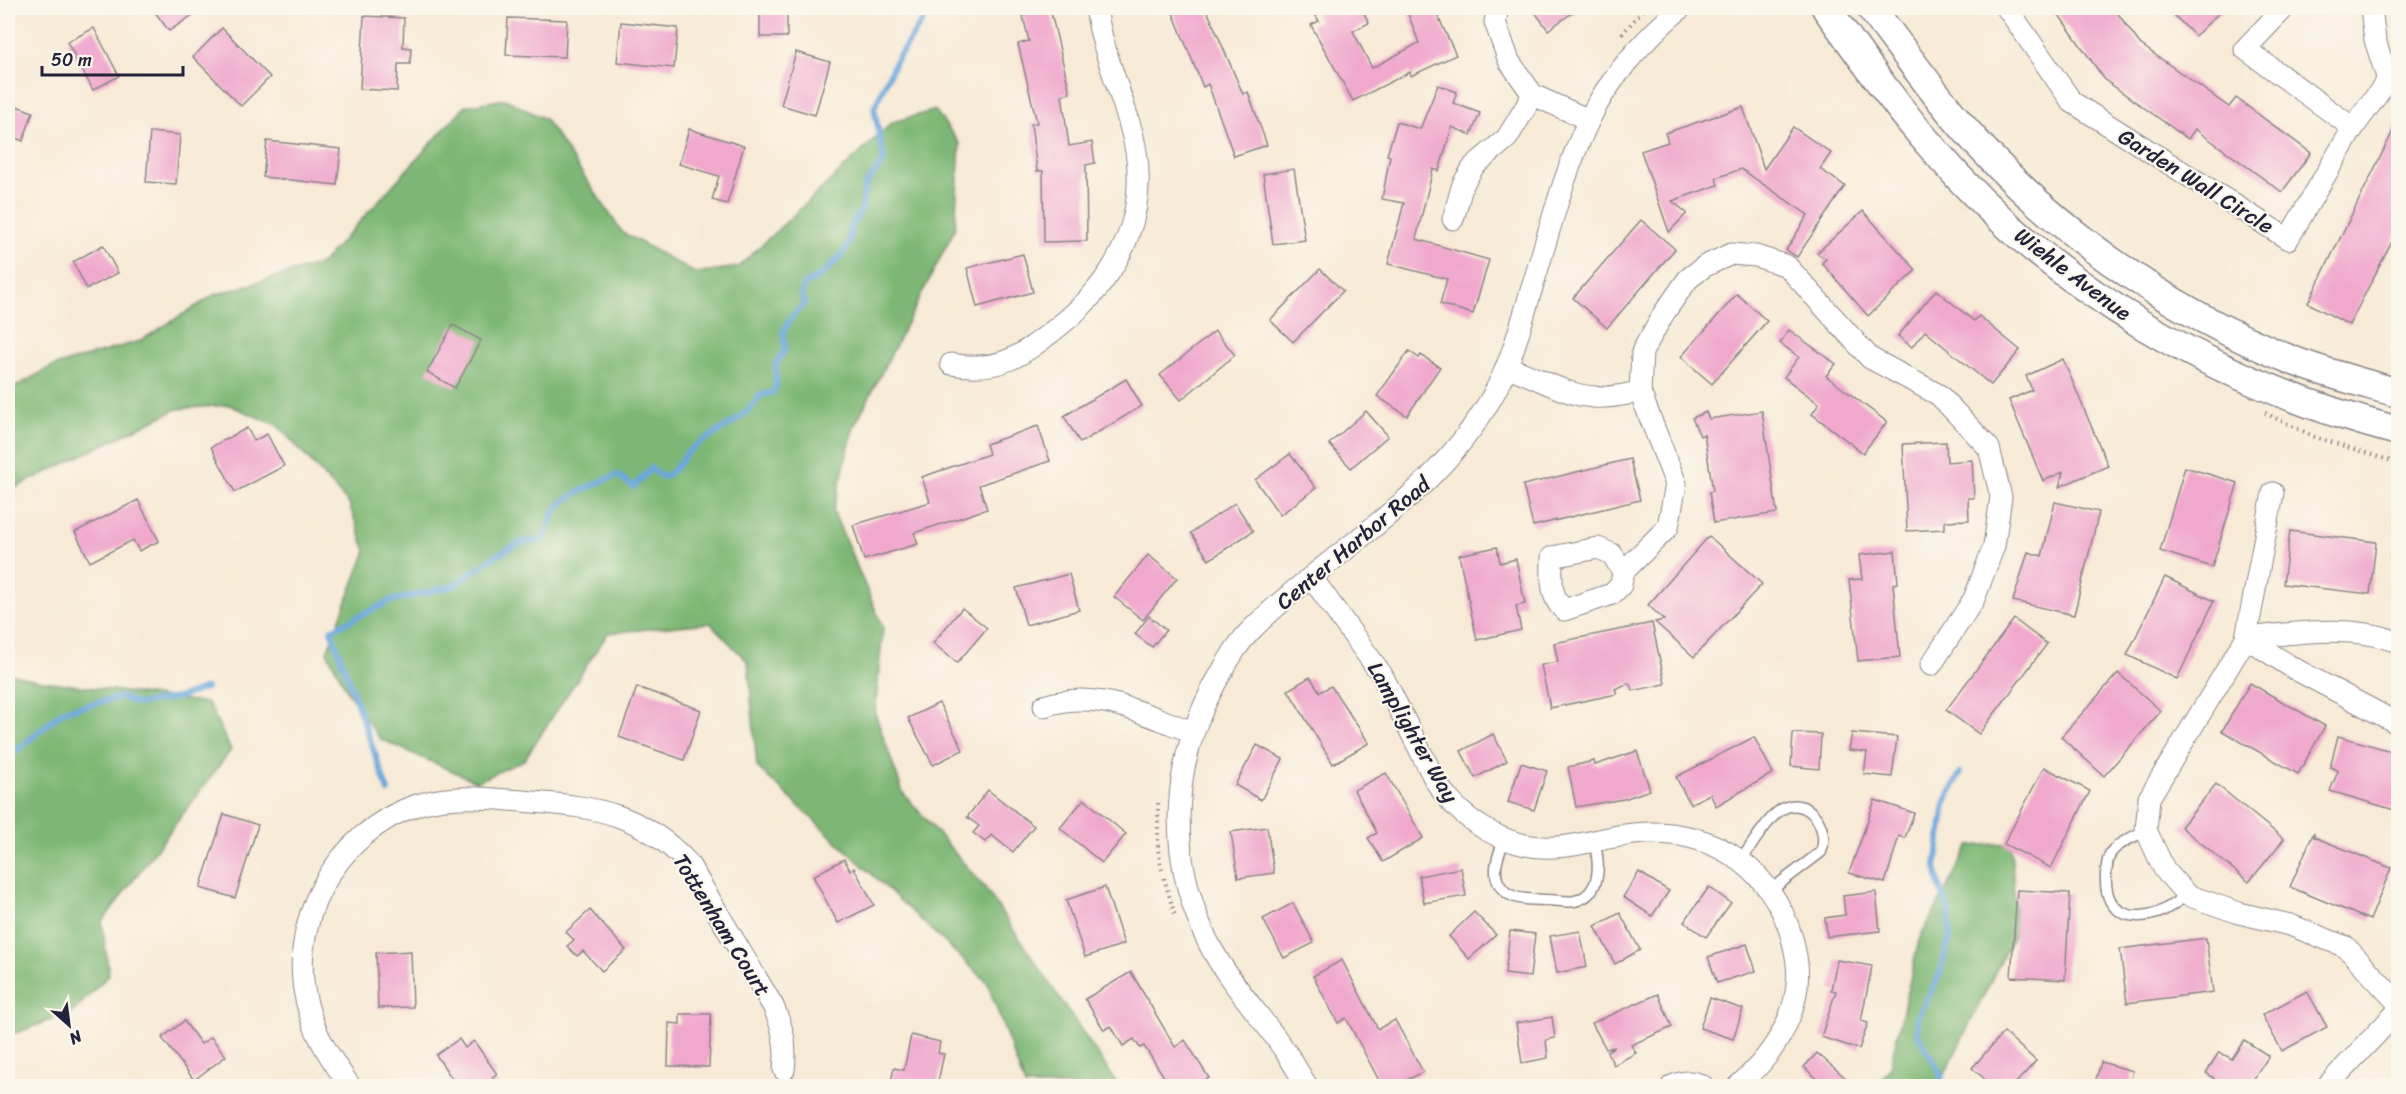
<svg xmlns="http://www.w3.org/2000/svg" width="2406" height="1094" viewBox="0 0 2406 1094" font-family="Sriracha,sans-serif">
<rect width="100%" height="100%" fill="#fbf7ec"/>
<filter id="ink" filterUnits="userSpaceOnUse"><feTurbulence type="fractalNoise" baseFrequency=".0167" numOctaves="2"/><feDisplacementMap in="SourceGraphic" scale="12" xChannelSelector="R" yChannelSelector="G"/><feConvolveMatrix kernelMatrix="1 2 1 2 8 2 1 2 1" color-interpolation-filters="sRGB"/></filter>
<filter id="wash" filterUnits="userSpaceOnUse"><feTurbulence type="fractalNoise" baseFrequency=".008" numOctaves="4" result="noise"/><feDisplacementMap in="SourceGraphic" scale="24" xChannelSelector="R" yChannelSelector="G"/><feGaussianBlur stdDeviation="1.35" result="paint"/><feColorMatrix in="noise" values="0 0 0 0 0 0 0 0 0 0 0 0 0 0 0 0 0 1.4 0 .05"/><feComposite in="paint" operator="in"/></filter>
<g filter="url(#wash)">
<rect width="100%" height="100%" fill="#f7ead6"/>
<g fill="#7eb774" stroke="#506c58" stroke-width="1.5">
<polygon points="505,99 545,119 622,232 695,273 738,267 893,122 935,110 960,144 955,229 854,427 833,511 883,627 875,713 903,793 986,889 1119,1086 1025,1086 987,982 757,767 748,662 710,623 608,633 524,760 477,782 380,739 350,696 327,652 366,551 349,504 278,426 229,405 177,409 8,491 8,391 51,367 140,341 214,295 321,264 465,106"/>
<polygon points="8,673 36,680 208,703 231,750 102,922 109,975 73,1012 8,1036"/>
<polygon points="2011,843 2016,930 1939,1086 1878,1086 1890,1067 1919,940 1969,846"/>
</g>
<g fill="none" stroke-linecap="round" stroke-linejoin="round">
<g stroke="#6aa7dc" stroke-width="6">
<polyline points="8,758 63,711 121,697 137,704 177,698 206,688"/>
<path d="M388 791 331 630 390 601 453 586 497 555 522 542 541 541C550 530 549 521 555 511 566 494 599 483 617 475L634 487 651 468 662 477C677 472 679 460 689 451 712 432 746 421 760 395L773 392 776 386V363L785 350 783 332 793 315 805 303 802 298 803 285 820 276 839 258 848 245 851 226 861 211 865 186 884 160 874 108 895 62 931 8"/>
<polyline points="1939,1086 1942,1076 1917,1033 1918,1016 1939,976 1950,936 1949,911 1940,888 1936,866 1945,803 1960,773"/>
</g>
</g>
<g id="blocks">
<g fill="#f0a8cd">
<polygon points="152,8 203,8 169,31"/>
<rect x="760" y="8" width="27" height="29"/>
<polygon points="1021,8 1050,8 1070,93 1062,95 1069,146 1092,142 1095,163 1086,165 1087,241 1044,242 1043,171 1037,171 1031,124 1037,123 1018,44 1029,41"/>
<polygon points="1171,8 1206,8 1243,94 1248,92 1267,145 1234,156 1208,84 1203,87"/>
<polygon points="1311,8 1361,8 1369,23 1353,31 1372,68 1419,43 1406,8 1434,8 1456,55 1411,76 1410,72 1353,101 1311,25 1319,21"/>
<polygon points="1532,8 1579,8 1548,30"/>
<polygon points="2054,8 2114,8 2140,44 2229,107 2236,98 2311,153 2282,192 2195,129 2188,139 2105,80"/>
<polygon points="2167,8 2224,8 2195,36"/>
<polygon points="364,16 404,18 403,47 411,48 410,64 398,64 397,91 360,89"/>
<polygon points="508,18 567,20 565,57 506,55"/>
<polygon points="621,22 678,28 674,68 617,62"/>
<polygon points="94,28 119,76 93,90 67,42"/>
<polygon points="222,28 270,77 241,106 193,57"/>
<polygon points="796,52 830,62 815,115 781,105"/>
<polygon points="1438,85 1457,92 1453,103 1480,113 1471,135 1452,127 1439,171 1433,169 1416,239 1489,260 1473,314 1440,304 1447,279 1388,264 1404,203 1382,199 1390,156 1387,155 1397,122 1420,129"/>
<polygon points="8,103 33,112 23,141 8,135"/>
<polygon points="1743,107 1764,169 1793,127 1831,153 1820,169 1845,186 1797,257 1786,250 1808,215 1741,169 1716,178 1718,185 1672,201 1687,213 1669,232 1641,151 1668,142 1665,133"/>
<polygon points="2398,121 2398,230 2349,325 2308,303"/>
<polygon points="689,129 744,146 727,204 712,200 719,176 679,164"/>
<polygon points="150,132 180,135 176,184 146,182"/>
<polygon points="267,141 341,149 337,185 263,177"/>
<polygon points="1294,169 1305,240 1273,244 1263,174"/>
<polygon points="1863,211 1916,270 1868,316 1822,263 1826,259 1817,253"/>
<polygon points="1641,220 1675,249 1607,328 1573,298"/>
<polygon points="103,245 118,273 87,289 73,262"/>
<polygon points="1023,254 1033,292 977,307 967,268"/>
<polygon points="1320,269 1343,291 1293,342 1270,320"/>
<polygon points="1936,290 1974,321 1979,316 2020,350 1991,385 1925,331 1912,347 1898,336"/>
<polygon points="1737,294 1767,321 1712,384 1681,357"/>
<polygon points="453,325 481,340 455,388 427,372"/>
<polygon points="1789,330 1836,364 1826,376 1887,422 1863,453 1812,414 1819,404 1784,377 1799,357 1780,343"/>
<polygon points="1215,331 1235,355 1181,400 1160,375"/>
<polygon points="1409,351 1419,358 1421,355 1440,367 1407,416 1377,396"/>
<polygon points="2063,359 2108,466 2059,487 2063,472 2043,481 2009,400 2032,390 2026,376"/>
<polygon points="1126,379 1142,406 1080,443 1064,416"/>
<polygon points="1366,411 1388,436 1351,468 1329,444"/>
<polygon points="1762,411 1777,513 1714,523 1709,492 1713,491 1704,434 1700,436 1692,418 1706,412 1709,419"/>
<polygon points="1038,426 1050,461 979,485 987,509 914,533 918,544 864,560 853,525 930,502 922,477 989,454 986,444"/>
<polygon points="247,428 254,441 267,434 284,466 235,492 211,447"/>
<polygon points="1946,442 1947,462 1972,460 1974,498 1968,498 1969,520 1945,521 1945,529 1907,531 1903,444"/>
<polygon points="1290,454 1316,488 1280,515 1255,480"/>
<polygon points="1630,459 1640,500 1533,526 1523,485"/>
<polygon points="2185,467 2238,483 2212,567 2160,551"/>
<polygon points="138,500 159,541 139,551 133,540 90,562 75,532"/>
<polygon points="2055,502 2099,512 2074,615 2013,601 2028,552 2042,556"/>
<polygon points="1235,503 1253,531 1209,560 1191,533"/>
<polygon points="2290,531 2376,542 2370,594 2283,584"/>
<polygon points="1709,536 1762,584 1694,657 1655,622 1664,620 1648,605"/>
<polygon points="1497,547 1500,563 1516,559 1525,604 1516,606 1521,630 1477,640 1459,555"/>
<polygon points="1895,551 1898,583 1893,584 1900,657 1858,661 1849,580 1862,579 1859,555"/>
<polygon points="1148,555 1177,578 1143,620 1114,597"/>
<polygon points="1069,574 1079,610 1026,625 1016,588"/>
<polygon points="2165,577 2214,601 2177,679 2127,655"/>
<polygon points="962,608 987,628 957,663 933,643"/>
<polygon points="1149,616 1166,630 1152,647 1135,634"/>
<polygon points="2014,619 2047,644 1979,734 1946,710"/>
<polygon points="1652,623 1665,684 1633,691 1629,683 1615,689 1617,694 1550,708 1541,665 1558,662 1554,643"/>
<polygon points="2118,673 2161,711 2104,776 2061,737"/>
<polygon points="1310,677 1320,692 1331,686 1369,743 1333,764 1288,690"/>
<polygon points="2250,683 2325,726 2298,774 2222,731"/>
<polygon points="637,687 701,710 684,760 619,737"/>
<polygon points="939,703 963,750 933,765 908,718"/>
<polygon points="1793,733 1821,734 1819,769 1791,766"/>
<polygon points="1852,733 1897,737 1892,777 1864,774 1867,752 1849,750"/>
<polygon points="1493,734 1507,761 1475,778 1461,751"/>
<polygon points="2338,736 2398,753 2398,811 2330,791 2338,771 2330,767"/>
<polygon points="1754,737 1773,773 1716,806 1710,794 1690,804 1676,777"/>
<polygon points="1257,745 1283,759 1261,800 1235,785"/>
<polygon points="1637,751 1650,790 1624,799 1576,807 1568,767 1594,761 1595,765"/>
<polygon points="1521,763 1547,771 1534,810 1508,802"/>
<polygon points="2044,767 2090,791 2051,868 2004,844"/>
<polygon points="1386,773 1423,838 1383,862 1368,838 1377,833 1354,790"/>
<polygon points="2216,784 2284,839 2249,882 2181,827"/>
<polygon points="988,790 1034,826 1013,852 991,835 985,842 973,833 979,826 967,817"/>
<polygon points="1084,799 1126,834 1102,863 1060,828"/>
<polygon points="1875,800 1914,813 1905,838 1899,836 1885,883 1849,873"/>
<polygon points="224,814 258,825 235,898 200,888"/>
<polygon points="1267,827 1274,873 1238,878 1231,832"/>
<polygon points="2314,832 2314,837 2391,868 2370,920 2290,887"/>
<polygon points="844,859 850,870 854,868 874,905 838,923 813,876"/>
<polygon points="1461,868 1466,896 1424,903 1419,876"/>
<polygon points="1639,872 1669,891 1652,916 1623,897"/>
<polygon points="1105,887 1124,944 1085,957 1066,900"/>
<polygon points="1709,887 1731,903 1706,937 1684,922"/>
<polygon points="2017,890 2070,893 2065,980 2011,977"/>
<polygon points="1876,892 1880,931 1827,937 1825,918 1845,915 1843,896"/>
<polygon points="1293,903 1314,943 1284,958 1263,919"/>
<polygon points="590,910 626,950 602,971 583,951 577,956 567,946 574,940 566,932"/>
<polygon points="1474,912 1496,935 1469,959 1449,936"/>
<polygon points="1620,913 1640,950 1615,964 1595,926"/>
<polygon points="1510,931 1535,934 1530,977 1505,974"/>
<polygon points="1580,931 1587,967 1557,973 1550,936"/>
<polygon points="2206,938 2213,992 2127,1003 2120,949"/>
<polygon points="1747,944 1756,971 1717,983 1708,957"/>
<polygon points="411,951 413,1007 378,1008 376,953"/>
<polygon points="1342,960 1378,1029 1395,1020 1423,1072 1395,1086 1382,1086 1346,1018 1338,1023 1313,976"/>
<polygon points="1837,960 1872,966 1861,1021 1868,1023 1859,1049 1821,1037 1836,991 1831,990"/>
<polygon points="1131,972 1175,1047 1185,1040 1209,1078 1196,1086 1170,1086 1144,1046 1140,1048 1134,1039 1123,1046 1111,1026 1104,1030 1085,999"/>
<polygon points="2307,991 2327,1027 2282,1051 2262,1015"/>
<polygon points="1658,994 1672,1027 1631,1045 1636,1053 1614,1065 1607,1052 1615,1047 1606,1049 1592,1023"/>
<polygon points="1710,998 1743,1009 1733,1039 1700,1028"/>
<polygon points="680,1014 711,1014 709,1067 668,1066 669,1023 680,1024"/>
<polygon points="1552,1017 1555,1038 1546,1040 1548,1058 1522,1063 1516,1023"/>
<polygon points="184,1021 201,1044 211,1037 226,1056 194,1080 162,1038"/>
<polygon points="2004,1032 2036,1061 2013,1086 1993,1086 1972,1068"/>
<polygon points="911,1035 940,1042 938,1053 944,1054 937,1086 890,1086 894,1068 904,1070"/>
<polygon points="459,1039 465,1048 474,1041 497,1074 492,1077 499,1086 457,1086 436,1055"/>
<polygon points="2244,1040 2269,1056 2249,1086 2209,1086 2214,1078 2206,1073 2219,1052 2232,1059"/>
<polygon points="1817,1053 1855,1086 1825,1086 1804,1067"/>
<polygon points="2101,1062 2133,1071 2129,1086 2094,1086"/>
</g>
</g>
</g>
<g filter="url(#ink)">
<use href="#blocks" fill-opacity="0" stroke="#8c8688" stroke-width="1.5"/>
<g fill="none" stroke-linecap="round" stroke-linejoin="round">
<g stroke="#8c8688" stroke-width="13">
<g id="lane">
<path d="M2146 830C2136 836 2122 841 2114 849 2107 855 2107 866 2106 875 2104 911 2127 923 2160 912 2169 908 2179 900 2187 895"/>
<path d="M1505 838C1500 851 1492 868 1498 882 1507 902 1530 899 1548 900 1556 900 1567 903 1575 901 1602 894 1600 863 1594 842"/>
<path d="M1741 860C1751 847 1766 821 1778 812 1805 791 1831 826 1821 852L1771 890"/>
</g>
</g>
<g stroke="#8c8688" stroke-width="23">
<g id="street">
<polyline points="1498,8 1495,22 1509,61 1533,95 1589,120"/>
<polyline points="2007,8 2072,102 2288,239 2353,128 2388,80"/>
<polyline points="2284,8 2245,49 2353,128"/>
<polyline points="2371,8 2375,40 2388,80 2398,86"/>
<polyline points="1453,219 1463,184 1474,166 1507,138 1533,95"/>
<path d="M951 364C1000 373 1021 356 1058 327 1124 275 1155 204 1129 122 1117 82 1102 49 1096 8"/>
<path d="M1506 367C1535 375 1563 395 1594 397 1608 399 1626 394 1640 392L1642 352 1664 313 1688 279 1705 266 1731 254 1756 256 1787 266 1870 358 1939 395 1989 448 2001 497 1994 546 1974 599 1931 665"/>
<polyline points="2273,493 2246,638 2149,798 2146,830 2164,869 2187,895 2239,913 2290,925 2346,947 2398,1003"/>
<path d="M1623 572 1612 554 1598 548 1552 557C1552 575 1549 597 1564 610L1612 594 1621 585 1623 572 1668 527 1676 484 1640 392"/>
<path d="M1312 578 1382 675 1435 780C1454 812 1488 837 1525 845 1564 853 1595 838 1633 834 1716 825 1782 874 1796 956 1805 1008 1775 1054 1738 1086"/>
<path d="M2398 642C2350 624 2297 633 2246 638L2293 668 2395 722 2398 721"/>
<path d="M1044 706C1098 688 1142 714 1193 732"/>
<path d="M350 1086C334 1063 317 1039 309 1011 283 926 335 831 420 804 456 793 495 799 533 802 598 807 642 814 688 863L773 1006C783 1028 787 1046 784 1070"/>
<path d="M1307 1086C1299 1074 1292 1060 1283 1048 1256 1009 1221 974 1203 931 1167 848 1172 761 1216 682 1227 663 1236 645 1252 629 1333 549 1433 500 1492 397 1510 365 1520 329 1530 294 1548 237 1562 177 1588 122 1608 79 1645 38 1681 8"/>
<path d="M1672 1086C1683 1081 1692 1080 1703 1086"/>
<polyline points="2327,1086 2398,1011"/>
</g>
</g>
<g stroke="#8c8688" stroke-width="31">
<g id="secondary">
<path d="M1826 8C1861 56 1896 107 1936 152 2057 293 2220 384 2398 431"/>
<path d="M1871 8C1899 45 1927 84 1957 120 2046 226 2166 310 2294 361 2328 374 2364 383 2398 393"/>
</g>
</g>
<g stroke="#8c8688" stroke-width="4" stroke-dasharray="1.5 4.5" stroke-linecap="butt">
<polyline points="1622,34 1645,8"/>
<polyline points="2265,413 2315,437 2398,463"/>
<polyline points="1158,803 1158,850 1162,870"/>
<polyline points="1164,878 1175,916"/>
</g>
<use href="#lane" stroke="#fff" stroke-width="10"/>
<use href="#street" stroke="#fff" stroke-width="21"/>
<use href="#secondary" stroke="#fff" stroke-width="28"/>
</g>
</g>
<g text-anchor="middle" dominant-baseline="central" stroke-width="4.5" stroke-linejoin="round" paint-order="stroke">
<g font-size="22" fill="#22223b" stroke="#fbf7ec">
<text transform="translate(2196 181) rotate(32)">Garden Wall Circle</text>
<text transform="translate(2073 274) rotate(37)">Wiehle Avenue</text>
<text transform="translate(1353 543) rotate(-40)">Center Harbor Road</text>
<text transform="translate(1413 732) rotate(60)">Lamplighter Way</text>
<text transform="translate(722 925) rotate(58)">Tottenham Court</text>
</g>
</g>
<rect width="2406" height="1094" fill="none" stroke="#fbf7ec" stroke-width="30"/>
<g transform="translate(69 1025) rotate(152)" stroke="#fbf7ec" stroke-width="4.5" paint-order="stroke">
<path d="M0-4.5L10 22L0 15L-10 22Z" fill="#22223b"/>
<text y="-9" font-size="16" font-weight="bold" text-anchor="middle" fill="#22223b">N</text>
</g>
<path d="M42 66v9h141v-9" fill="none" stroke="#22223b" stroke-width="3"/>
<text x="51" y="66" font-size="18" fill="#22223b" stroke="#fbf7ec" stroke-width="4.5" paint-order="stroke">50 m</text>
</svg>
